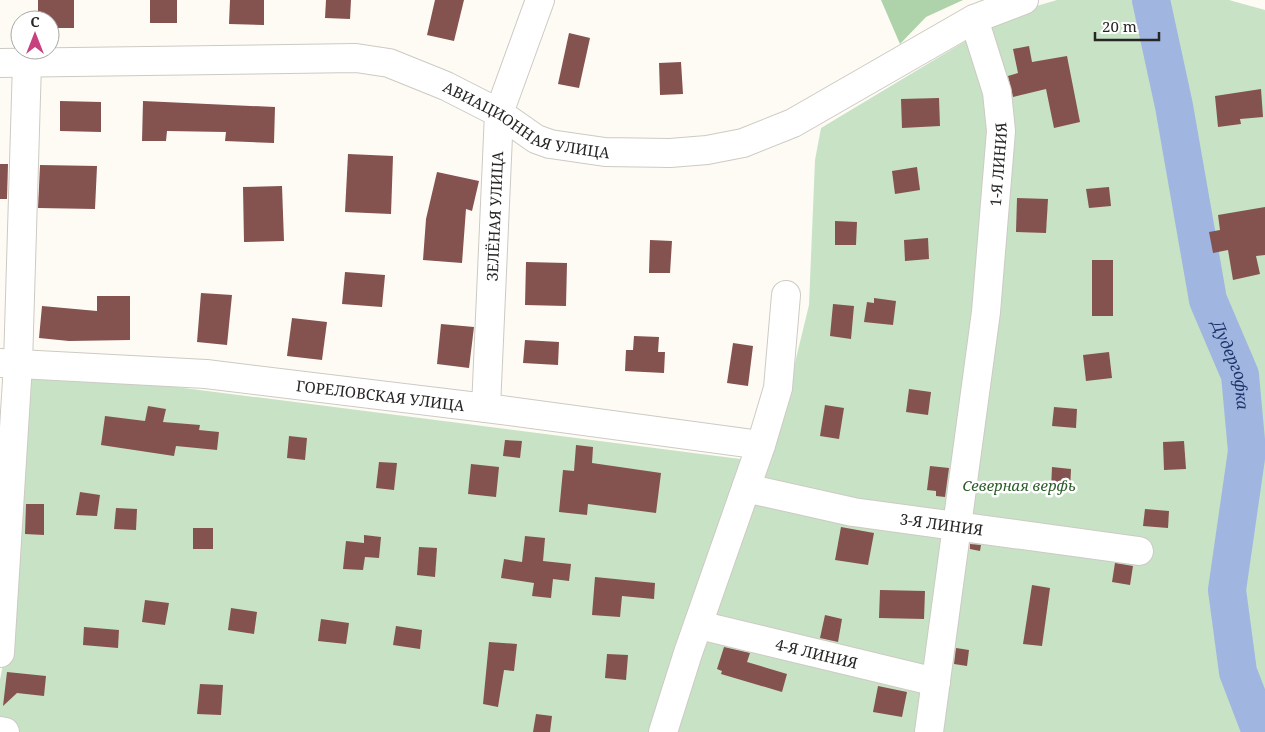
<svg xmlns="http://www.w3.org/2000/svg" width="1265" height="732" viewBox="0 0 1265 732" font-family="'Noto Serif',serif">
<rect width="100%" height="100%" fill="#fefbf4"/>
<polygon fill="#c8e2c6" points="1057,0 1229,0 1265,10 1265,732 0,732 0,680 19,576 28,368 756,461 775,445 809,305 815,160 821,128 979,33 992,19"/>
<polygon fill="#aed3aa" points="881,0 963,0 926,17 900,44"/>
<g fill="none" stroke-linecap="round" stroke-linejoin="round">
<path stroke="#a0b6e1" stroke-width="38" id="s1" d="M1151 0 1174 106 1208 300 1240 375 1247 451 1227 590 1238 672 1261 732"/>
</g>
<g fill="#84524f">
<polygon points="38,0 74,0 74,28 50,28 50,20 38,20"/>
<rect x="150" y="0" width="27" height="23"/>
<polygon points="230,0 264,0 264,25 229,24"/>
<polygon points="326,0 351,0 350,19 325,18"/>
<polygon points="435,0 464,0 454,41 427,35"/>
<polygon points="569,33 590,38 579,88 558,84"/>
<polygon points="1029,46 1032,62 1067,56 1080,122 1054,128 1046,89 1013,97 1008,76 1018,73 1013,49"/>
<polygon points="681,62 683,94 660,95 659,63"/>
<polygon points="1261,89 1263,117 1240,119 1241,124 1218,127 1215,96"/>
<polygon points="939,98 940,126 902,128 901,99"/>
<polygon points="60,101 101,102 101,132 60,131"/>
<polygon points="143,101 275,107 274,143 225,141 226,132 167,131 166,141 142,141"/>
<polygon points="348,154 393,156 391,214 345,212"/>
<polygon points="0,164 8,164 7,199 0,199"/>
<polygon points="40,165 97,166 95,209 38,208"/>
<polygon points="917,167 920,190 895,194 892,171"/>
<polygon points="437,172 479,181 472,211 466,209 462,263 423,260 426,219"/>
<polygon points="282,186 284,241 244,242 243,187"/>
<polygon points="1109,187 1111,206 1089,208 1086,189"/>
<polygon points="1017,198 1048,199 1046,233 1016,232"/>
<polygon points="1265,207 1265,255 1256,256 1260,274 1233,280 1228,250 1213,253 1209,232 1220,230 1218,215"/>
<polygon points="835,221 857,222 856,245 835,245"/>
<polygon points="928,238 929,259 905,261 904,240"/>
<polygon points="650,240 672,241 670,273 649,273"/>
<rect x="1092" y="260" width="21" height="56"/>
<polygon points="526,262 567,263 566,306 525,305"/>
<polygon points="345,272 385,275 382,307 342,304"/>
<polygon points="201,293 232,295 227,345 197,342"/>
<polygon points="97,296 130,296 130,340 69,341 39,338 42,306 97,311"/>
<polygon points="874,298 896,301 893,325 864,322 867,302 874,303"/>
<polygon points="833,304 854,306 851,339 830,336"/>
<polygon points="292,318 327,322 322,360 287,356"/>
<polygon points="441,324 474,327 469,368 437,364"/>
<polygon points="634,336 659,337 658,352 665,352 664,373 625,371 626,350 633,350"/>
<polygon points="525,340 559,342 558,365 523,363"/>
<polygon points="733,343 753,346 748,386 727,383"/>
<polygon points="1109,352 1112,378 1086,381 1083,355"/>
<polygon points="909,389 931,392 928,415 906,412"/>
<polygon points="825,405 844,408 839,439 820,436"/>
<polygon points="148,406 166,409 163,422 200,425 199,430 219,432 217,450 176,446 174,456 101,445 105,416 145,421"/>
<polygon points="1054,407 1077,409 1076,428 1052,426"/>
<polygon points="289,436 307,438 305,460 287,458"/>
<polygon points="505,440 522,441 520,458 503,456"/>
<polygon points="1184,441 1186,469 1164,470 1163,442"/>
<polygon points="576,445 593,447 592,463 661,473 656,513 588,504 587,515 559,512 563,470 574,471"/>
<polygon points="379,462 397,463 394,490 376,488"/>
<polygon points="471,464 499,467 496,497 468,494"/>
<polygon points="930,466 949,468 945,497 936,496 936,491 927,490"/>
<polygon points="1052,467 1071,469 1070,490 1051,489"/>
<polygon points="80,492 100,495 97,516 76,515"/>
<polygon points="26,504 44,504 44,535 25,534"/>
<polygon points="116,508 137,509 136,530 114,529"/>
<polygon points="1145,509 1169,511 1168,528 1143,526"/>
<polygon points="841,527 874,533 868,565 835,560"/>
<rect x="193" y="528" width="20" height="21"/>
<polygon points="364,535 381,537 379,558 365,557 363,570 343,569 346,541 364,543"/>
<polygon points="525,536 545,538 543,561 571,564 569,581 553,579 551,598 532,596 534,583 501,578 504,559 522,562"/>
<polygon points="970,544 981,545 980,551 970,549"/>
<polygon points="419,547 437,548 435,577 417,575"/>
<polygon points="1115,563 1133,566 1130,585 1112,582"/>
<polygon points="595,577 655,583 654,599 622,596 620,617 592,615"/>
<polygon points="1032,585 1050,588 1042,646 1023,644"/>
<polygon points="880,590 925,591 924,619 879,618"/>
<polygon points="145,600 169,603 165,625 142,622"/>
<polygon points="231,608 257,612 254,634 228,630"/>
<polygon points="825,615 842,619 838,642 820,638"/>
<polygon points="321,619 349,623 346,644 318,641"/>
<polygon points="396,626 422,630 420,649 393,645"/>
<polygon points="84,627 119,630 118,648 83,645"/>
<polygon points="489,642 517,644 514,671 504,670 498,707 483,704"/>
<polygon points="724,647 750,653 747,662 787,674 782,692 721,674 722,671 717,669"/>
<polygon points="956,648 969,650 967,666 954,664"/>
<polygon points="607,654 628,655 626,680 605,678"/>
<polygon points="7,672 46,676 44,696 17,693 3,706"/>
<polygon points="200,684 223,685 221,715 197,714"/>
<polygon points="878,686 907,692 902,717 873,712"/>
<polygon points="536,714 552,716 550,732 533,732"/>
</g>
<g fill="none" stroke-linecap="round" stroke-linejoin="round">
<g stroke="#cdcac4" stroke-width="30">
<g id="minor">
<path id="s2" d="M0 63 356 58 389 63 446 86 499 113 536 139 550 144 605 152 670 153 707 150 743 143 793 123 974 19 1024 0"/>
<path id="s3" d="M0 363 206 374 486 408 761 445"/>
<path id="s4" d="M486 408 499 113 540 0"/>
<path id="s5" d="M746 488 853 512 1139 551"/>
<path id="s6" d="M699 625 936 682"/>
<polyline points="0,653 18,364 27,63"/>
<polyline points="0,731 5,732"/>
<polyline points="663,732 688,653 761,445 778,388 786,295"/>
<path id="s7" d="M929 732 986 312 1001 131 997 92 974 19"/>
</g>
</g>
<use href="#minor" stroke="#fff" stroke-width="28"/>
</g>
<g text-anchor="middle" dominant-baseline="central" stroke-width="5" stroke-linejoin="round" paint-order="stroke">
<g font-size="15" fill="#272624" stroke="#fff">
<text stroke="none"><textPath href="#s2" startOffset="540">АВИАЦИОННАЯ УЛИЦА</textPath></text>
<text stroke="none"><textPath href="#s7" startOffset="572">1-Я ЛИНИЯ</textPath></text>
<text stroke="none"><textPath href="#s4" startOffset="192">ЗЕЛЁНАЯ УЛИЦА</textPath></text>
<text stroke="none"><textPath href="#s3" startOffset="382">ГОРЕЛОВСКАЯ УЛИЦА</textPath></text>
<text stroke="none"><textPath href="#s5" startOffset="199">3-Я ЛИНИЯ</textPath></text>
<text stroke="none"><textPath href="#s6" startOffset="121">4-Я ЛИНИЯ</textPath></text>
</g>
<g font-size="15" font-style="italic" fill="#2d5e2a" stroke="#fff">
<text x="1019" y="485">Северная верфь</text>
</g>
<g font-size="16" font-style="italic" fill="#1e356a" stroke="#fff">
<text stroke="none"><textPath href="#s1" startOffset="375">Дудергофка</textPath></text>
</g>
</g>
<g transform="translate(35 35)"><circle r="24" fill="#ffffff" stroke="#a9a8a7"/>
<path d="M0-4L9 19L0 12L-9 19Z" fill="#c8417f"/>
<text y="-8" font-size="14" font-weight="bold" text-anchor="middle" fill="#272624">С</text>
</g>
<path d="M1095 32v8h64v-8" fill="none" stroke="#272624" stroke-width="2.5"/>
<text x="1102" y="32" font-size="15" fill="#272624" stroke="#ffffff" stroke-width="4" paint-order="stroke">20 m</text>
</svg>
